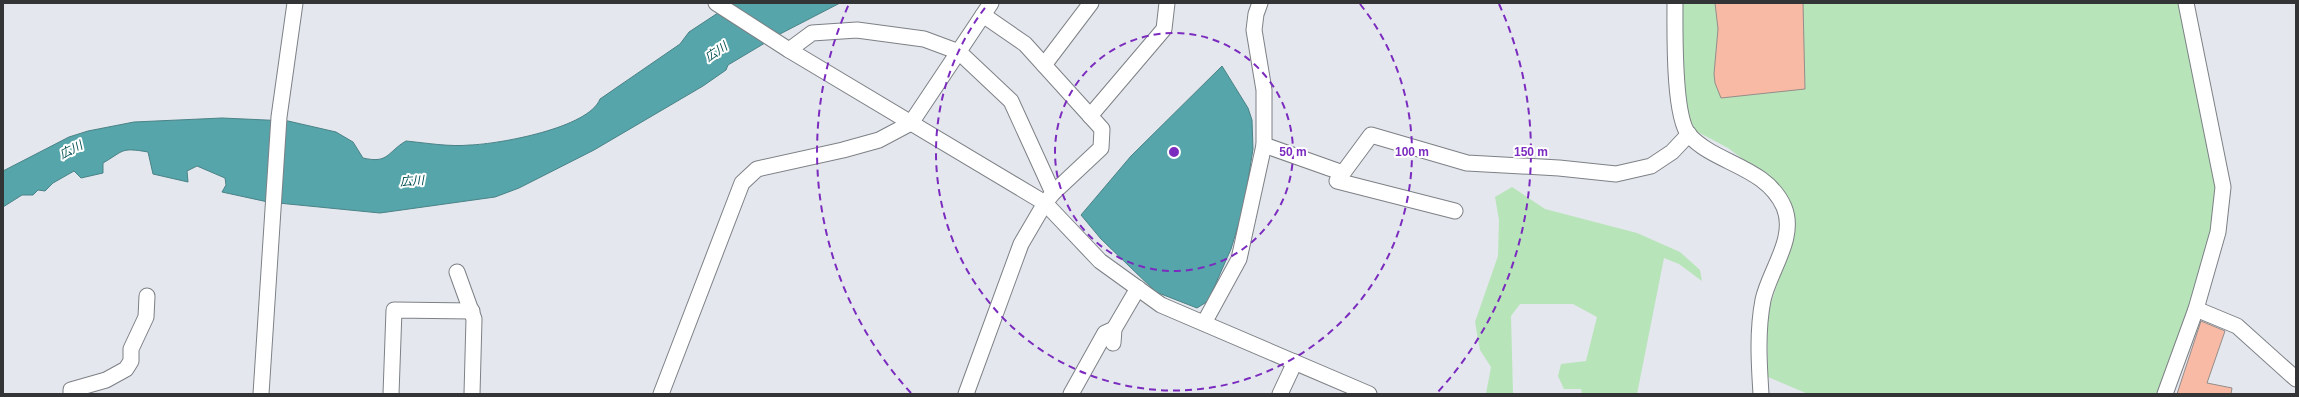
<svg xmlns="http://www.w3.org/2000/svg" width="2299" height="397" viewBox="0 0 2299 397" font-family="Arial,'Noto Sans JP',sans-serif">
<rect width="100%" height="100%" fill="#e4e7ed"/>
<g fill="#b8e4b9">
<polygon points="1681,3 2179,3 2217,192 2213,235 2192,309 2158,394 1808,394 1768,377 1767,315 1795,230 1794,213 1790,202 1778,185 1728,148 1696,131 1688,116 1681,51"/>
<polygon points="1512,187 1545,209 1637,233 1680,252 1700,270 1702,281 1679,264 1664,258 1637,394 1582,394 1581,389 1564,389 1558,376 1561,364 1586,361 1597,317 1573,304 1520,304 1511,316 1513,394 1486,394 1491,367 1480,350 1475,322 1498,256 1499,220 1495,197"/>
</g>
<g fill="#55a5aa" stroke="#4a8387">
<path d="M733 3H840L780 34 728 65 726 70 703 86 594 150 519 188 495 197 380 213 268 202 222 192 226 185 225 178 197 166 187 171 188 182 153 174 148 152C120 147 124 151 103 163V173L81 178 74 171 53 183 45 191 38 190 33 195H22L3 207V171L69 137 88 131 134 122 222 118 288 121 336 132 353 142 363 158C389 164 387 152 406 141 427 143 449 147 470 145 499 144 589 128 600 99L680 44 689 32Z"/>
<polygon points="1222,66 1248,108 1252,120 1253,149 1244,206 1231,249 1208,301 1197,308 1156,292 1101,239 1081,215 1131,156"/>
</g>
<g fill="#f8baa4" stroke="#948d8a">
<polygon points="1715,3 1803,3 1805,89 1721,98 1715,83 1714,74 1718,29"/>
<polygon points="2201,321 2225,331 2207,383 2232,388 2231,394 2177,394"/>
</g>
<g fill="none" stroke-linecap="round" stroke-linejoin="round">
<g stroke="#7d8186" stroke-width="17">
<g id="minor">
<polyline points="716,3 789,50 1045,203 1100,261 1161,305 1369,394"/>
<path d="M1675 3C1675 29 1673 116 1689 135 1715 164 1766 166 1784 207 1797 238 1769 271 1763 300 1757 331 1759 363 1761 394"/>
<polyline points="789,50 812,33 857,30 924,39 959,52 1011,101 1053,193"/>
<polyline points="1044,65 1091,3"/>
<polyline points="1090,116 1164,29 1167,3"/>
<polyline points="1264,145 1343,173"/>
<polyline points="1455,211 1337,181 1371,135 1467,163 1559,168 1616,174 1651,166 1672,152 1689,134"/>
<polyline points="457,272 474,319 472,394"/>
<polyline points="2196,309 2237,326 2296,379"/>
<polyline points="1204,323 1239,259 1264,145 1264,90 1254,30 1256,14 1260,3"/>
<polyline points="1113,343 1114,329 1138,288"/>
<polyline points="71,394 71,390 106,380 126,369 131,361 131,349 146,317 147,296"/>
<polyline points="261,394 279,117 295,3"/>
<polyline points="391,394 394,310 472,311"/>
<polyline points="661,394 742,183 757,169 843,150 879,140 911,123 991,3"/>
<polyline points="966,394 1021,244 1045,203 1053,193 1101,148 1102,129 1025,44 983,15"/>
<polyline points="1071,394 1105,333 1114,329"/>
<polyline points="1280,394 1295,362"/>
<polyline points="2165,394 2196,309 2218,232 2223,187 2186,3"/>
</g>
</g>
<use href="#minor" stroke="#fff" stroke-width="15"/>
</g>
<g fill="none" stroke="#7b2cbf" stroke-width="2" stroke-dasharray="7 5">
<circle cx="1174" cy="152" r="119"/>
<path d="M1360 4A238 238 0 1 1 988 4"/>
<path d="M911 393A357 357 0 0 1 849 4M1499 4A357 357 0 0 1 1437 393"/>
</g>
<g text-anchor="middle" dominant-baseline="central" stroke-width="4" stroke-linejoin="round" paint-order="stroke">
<g font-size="12" font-style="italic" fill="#014e52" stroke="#fff">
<text transform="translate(716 52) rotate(-34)">広川</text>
<text transform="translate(71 150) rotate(-27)">広川</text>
<text transform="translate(412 181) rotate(-4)">広川</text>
</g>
</g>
<circle cx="1174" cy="152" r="6" fill="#7b2cbf" stroke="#fff" stroke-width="2"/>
<g font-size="12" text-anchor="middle" font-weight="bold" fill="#7b2cbf" stroke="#fff" stroke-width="4" stroke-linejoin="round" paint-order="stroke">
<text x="1293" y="156">50 m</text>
<text x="1412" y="156">100 m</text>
<text x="1531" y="156">150 m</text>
</g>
<rect width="2299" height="397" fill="none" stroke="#323436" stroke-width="8"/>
</svg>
